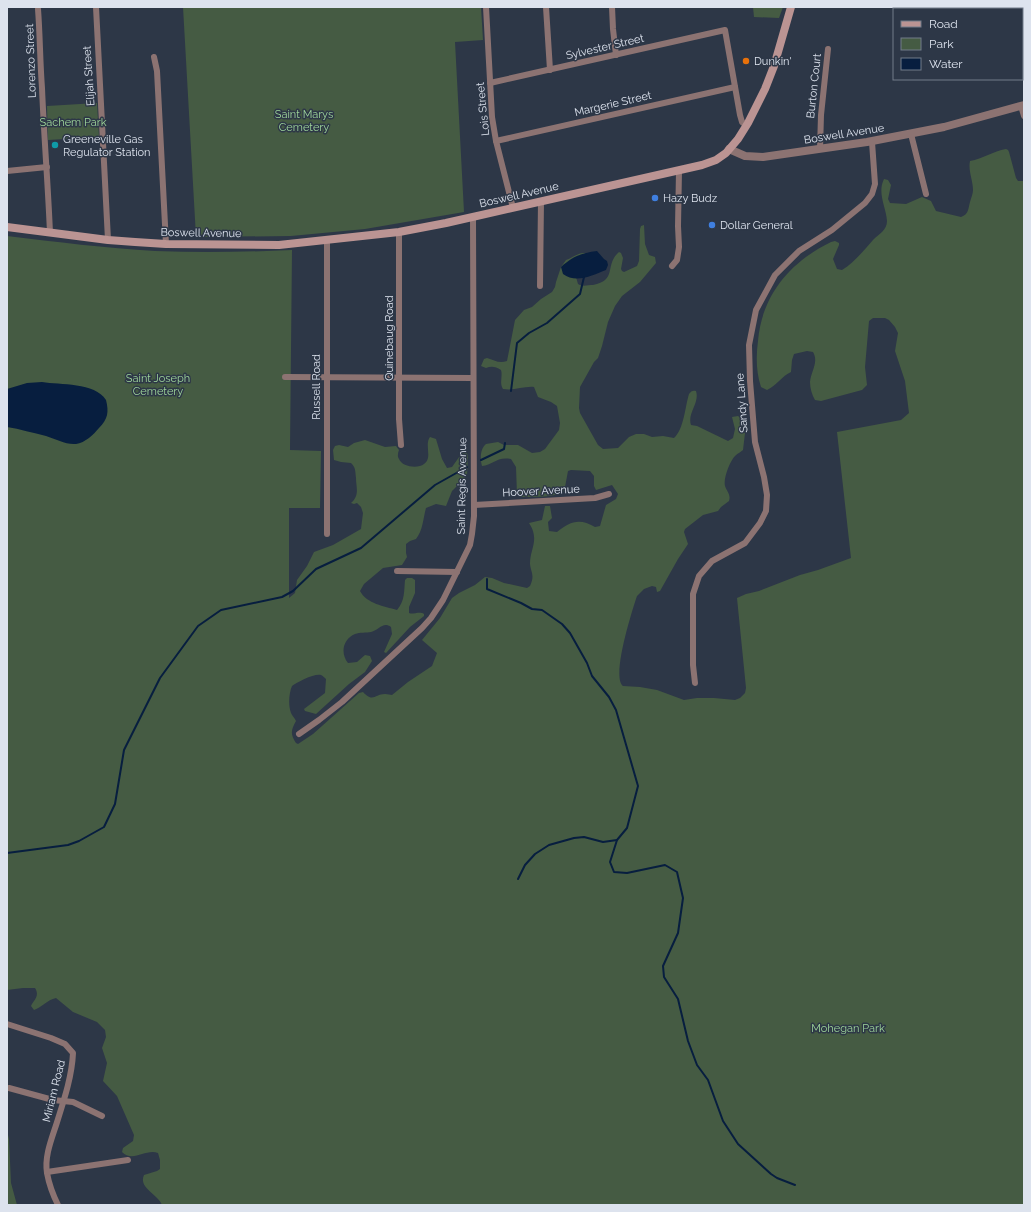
<svg xmlns="http://www.w3.org/2000/svg" width="1031" height="1212" viewBox="0 0 1031 1212" font-family="Raleway,sans-serif">
<rect width="100%" height="100%" fill="#2d3747"/>
<g fill="#455b43">
<polygon points="183,7 481,7 483,40 455,42 464,212 365,229 291,236 196,237"/>
<polygon points="753,7 783,7 779,18 754,17"/>
<polygon points="97,103 99,137 48,140 47,106"/>
<path d="M1006 149 1008 150 1009 152 1016 178 1018 181H1024V1205H162C158 1194 138 1188 144 1175L157 1171 160 1169V1160L158 1153C146 1148 133 1163 122 1152L123 1148 133 1141 134 1135 117 1096 103 1081 107 1063 102 1048 106 1037 105 1030 97 1022 73 1012 56 998C47 1000 42 1007 34 1010L31 1006C34 1000 40 996 35 988H23L7 990V236C56 242 106 248 155 251 201 253 247 252 292 250L290 450 321 451 320 508H289V598L295 593 297 580 307 566 314 552 333 545 361 529 363 513 361 507 357 503 354 504 351 503C360 495 356 487 356 478 355 471 356 468 351 463L341 462 334 460 333 450 335 446 339 445 348 447 354 443 365 440 385 447 396 446 399 450C398 453 397 456 399 459 402 467 418 469 424 464 433 458 424 445 430 437L436 439 442 459 447 468 452 467 462 453 466 451 468 456 467 476 452 491 446 506 436 504 426 508C423 519 423 530 416 539L410 541 406 544V553L407 557 402 565 383 568 364 584 360 591C367 604 384 606 397 610 405 601 404 591 405 580L407 578H412L415 580V593L409 607V613C413 615 419 611 424 614V616L410 627 386 653 384 652 392 634 391 627C383 621 379 630 371 632 366 633 360 632 355 634 343 639 340 653 348 663L357 662 365 655 370 656 372 661 365 672 349 684 316 714 305 711 304 709 325 693 326 679C324 677 323 676 321 675 315 673 297 682 292 686 289 693 288 705 291 713 292 716 295 718 296 721 291 730 290 734 296 743L298 744 313 734 359 693 363 692C373 703 375 694 385 694 388 694 390 695 392 695L408 682 432 666 437 653 422 640 440 618 452 598 459 593 475 585 485 577 492 578 504 583 527 588 530 586C535 575 531 573 530 564 530 548 540 540 529 523L542 520 545 506H550L552 518 548 522 549 531 557 532C570 521 580 518 595 527L600 526 606 505 616 499 618 494 612 485 596 490 594 486V476L590 471 571 470 568 471 565 487 566 490C557 498 532 497 520 497L517 495 516 467 511 459C497 456 493 465 482 466 480 459 480 449 486 444L498 442 504 445H518L532 453 540 452 545 449 559 430 560 423 557 406 551 402 538 397 534 387C524 386 514 391 503 389 499 383 503 376 501 370 495 366 491 366 486 368L481 366 484 359 487 358C494 360 499 364 507 361L515 320 524 310 532 307 541 299 552 292 555 287 556 282 561 267 566 260C573 258 578 252 585 253L576 277 578 284C582 287 588 285 593 285 618 280 604 265 619 252L621 253 623 258 621 269 622 271 624 272 637 266 639 261 640 229 641 226 644 225 645 244 649 255 655 257 656 263 640 282 622 296 615 306 608 322 602 346 598 358 594 362 580 387 579 408 580 413 598 445 603 449 618 448 629 437 636 434H644L652 437 663 436 674 438C684 429 685 407 689 394 691 391 693 390 696 391 700 403 687 413 691 425L697 426 728 441 733 438 735 429 732 417 738 416 743 420 745 433 743 450C741 452 738 453 735 456 730 461 723 479 725 486 727 492 731 494 729 501L721 507 718 511 703 515 685 529 684 532 688 544 678 559 660 591 657 592 656 587 652 586 644 589 637 596C632 611 611 677 623 686L640 687 657 690 684 700 697 698H714L735 700 740 698 745 693 746 688 737 598 746 594 759 591 800 575 818 570 851 558 837 432 901 420 909 413 905 381 895 351 898 333 895 327 889 320 885 318H873L869 321 865 367 867 385 862 390 821 401 815 400C812 395 810 388 810 382 811 371 819 362 813 352L807 351 794 354 792 360 791 372C782 376 777 385 767 390L761 387C756 372 756 356 758 341 762 295 790 262 831 242L835 241 839 243V245L833 259 837 269 842 270C855 262 863 251 873 240 879 234 887 230 887 221 886 207 877 193 884 179L888 180 891 185 888 199 890 203 906 204 922 197 931 201 936 211 961 217C969 214 968 209 970 202 971 198 973 194 973 190 973 180 968 171 970 161 983 159 993 151 1006 149Z"/>
<polygon points="7,1131 9,1139 11,1183 17,1205 7,1205"/>
</g>
<g fill="#071e3f">
<path d="M597 251 604 259 607 261 608 265 606 270C593 275 576 284 563 274L561 267C573 256 582 253 597 251Z"/>
<path d="M42 382C60 385 95 382 106 400 109 412 108 419 99 428 94 434 85 443 76 444 66 445 56 439 46 436 33 433 20 429 7 427V389L27 383Z"/>
</g>
<g fill="none" stroke-linecap="round" stroke-linejoin="round">
<g stroke="#071e3f" stroke-width="2">
<polyline points="511,391 517,343 529,333 547,323 580,294 584,277"/>
<polyline points="481,460 504,449 505,443"/>
<polyline points="487,579 487,589 521,603 532,609 542,610 562,624 570,633 587,663 592,676 609,697 616,710 638,786 627,828 617,840 610,862 614,872 627,873 665,865 677,872 683,898 678,933 663,966 664,977 678,999 688,1041 697,1065 708,1080 723,1121 738,1144 771,1174 777,1178 795,1185"/>
<polyline points="7,853 68,845 79,841 104,827 115,804 124,750 160,678 198,626 221,610 282,597 293,591 316,569 361,548 435,485 467,467"/>
<polyline points="518,879 525,865 535,854 549,845 574,838 584,837 603,842 617,840"/>
</g>
<g stroke="#8c7372" stroke-width="6">
<polyline points="96,7 108,240"/>
<polyline points="486,7 492,117 496,141 513,208"/>
<polyline points="546,7 550,70"/>
<polyline points="612,7 613,29 616,55"/>
<path d="M38 9C40 35 40 62 42 88 44 137 48 185 50 233"/>
<polyline points="154,57 157,71 166,244"/>
<polyline points="490,83 725,30 740,115 742,122 746,125"/>
<polyline points="1021,106 1024,116"/>
<polyline points="911,134 926,194"/>
<polyline points="496,141 735,87"/>
<polyline points="820,149 821,115 828,49"/>
<polyline points="7,171 47,167"/>
<polyline points="399,232 399,419 401,445"/>
<polyline points="672,266 677,260 679,247 678,226 679,171"/>
<polyline points="540,286 541,201"/>
<polyline points="285,377 473,378"/>
<polyline points="474,505 595,498 609,494"/>
<polyline points="327,534 327,240"/>
<polyline points="397,571 457,572"/>
<polyline points="695,683 693,665 693,594 699,576 712,561 745,543 760,523 766,511 767,495 764,477 755,442 750,381 749,345 756,310 775,275 799,251 832,230 865,203 872,194 875,184 872,142"/>
<polyline points="299,734 319,720 342,702 422,628 431,618 443,600 470,545 472,534 474,516 473,217"/>
<path d="M7 1024 51 1038 65 1044 73 1053C72 1075 65 1097 58 1119 53 1136 44 1155 47 1173 49 1184 53 1195 58 1205"/>
<polyline points="9,1088 53,1100 73,1102 102,1116"/>
<polyline points="47,1172 128,1160"/>
</g>
<polyline stroke="#8c7372" stroke-width="8" points="729,149 745,156 763,157 867,142 944,127 1024,105"/>
<polyline stroke="#bb9493" stroke-width="8" points="7,227 108,240 135,242 166,244 279,245 399,232 446,223 702,165 716,160 726,153 738,139 748,123 765,89 774,66 791,7"/>
</g>
<circle fill="#e8710a" stroke="#2d3747" stroke-width="1.5" cx="746" cy="61" r="4"/>
<circle fill="#0f9aa8" stroke="#2d3747" stroke-width="1.5" cx="55" cy="145" r="4"/>
<g fill="#3f7fe0" stroke="#2d3747" stroke-width="1.5">
<circle cx="655" cy="198" r="4"/>
<circle cx="712" cy="225" r="4"/>
</g>
<g text-anchor="middle" dominant-baseline="central" stroke-width="3" stroke-linejoin="round" paint-order="stroke">
<g font-size="11" fill="#dde3ee" stroke="#2d3747">
<text transform="translate(605 47) rotate(-13)">Sylvester Street</text>
<text transform="translate(31 61) rotate(-92)">Lorenzo Street</text>
<text transform="translate(89 76) rotate(-94)">Elijah Street</text>
<text transform="translate(814 86) rotate(-84)">Burton Court</text>
<text transform="translate(613 104) rotate(-13)">Margerie Street</text>
<text transform="translate(483 109) rotate(-96)">Lois Street</text>
<text transform="translate(844 134) rotate(-9)">Boswell Avenue</text>
<text transform="translate(519 195) rotate(-13)">Boswell Avenue</text>
<text transform="translate(201 233) rotate(1)">Boswell Avenue</text>
<text transform="translate(389 338) rotate(-90)">Quinebaug Road</text>
<text transform="translate(316 387) rotate(-90)">Russell Road</text>
<text transform="translate(742 403) rotate(-94)">Sandy Lane</text>
<text transform="translate(462 486) rotate(-89)">Saint Regis Avenue</text>
<text transform="translate(541 491) rotate(-3)">Hoover Avenue</text>
<text transform="translate(54 1091) rotate(-76)">Miriam Road</text>
</g>
<g font-size="11" fill="#dde3ee" stroke="#2d3747" text-anchor="start">
<text x="754" y="61">Dunkin'</text>
<text x="63" y="139">Greeneville Gas<tspan x="63" dy="13">Regulator Station</tspan></text>
<text x="663" y="198">Hazy Budz</text>
<text x="720" y="225">Dollar General</text>
</g>
<g font-size="11" fill="#9fd69a" stroke="#2d3747">
<text x="304" y="114">Saint Marys<tspan x="304" dy="13">Cemetery</tspan></text>
<text x="73" y="122">Sachem Park</text>
<text x="158" y="378">Saint Joseph<tspan x="158" dy="13">Cemetery</tspan></text>
<text x="848" y="1028">Mohegan Park</text>
</g>
</g>
<rect width="1031" height="1212" fill="none" stroke="#dde3ee" stroke-width="16"/>
<rect x="893" y="8" width="130" height="72" fill="#2d3747" stroke="#737c8a"/>
<rect x="901" y="21" width="20" height="6" fill="#bb9493" stroke="#737c8a"/>
<text x="929" y="28" font-size="12" fill="#dde3ee">Road</text>
<rect x="901" y="38" width="20" height="12" fill="#455b43" stroke="#737c8a"/>
<text x="929" y="48" font-size="12" fill="#dde3ee">Park</text>
<rect x="901" y="58" width="20" height="12" fill="#071e3f" stroke="#737c8a"/>
<text x="929" y="68" font-size="12" fill="#dde3ee">Water</text>
</svg>
